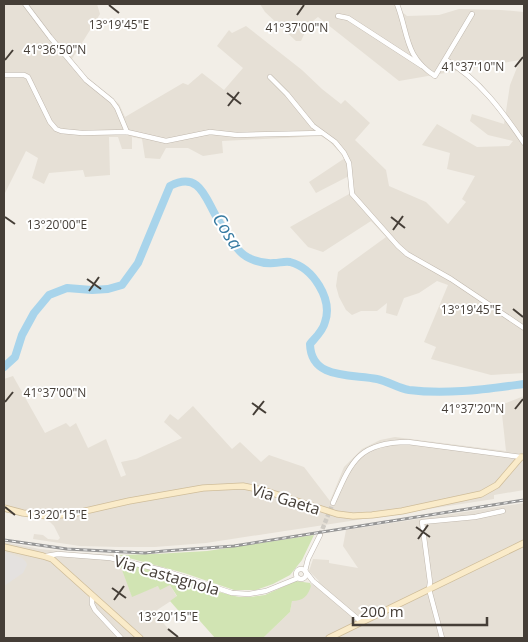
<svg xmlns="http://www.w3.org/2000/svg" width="528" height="642" viewBox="0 0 528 642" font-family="'Open Sans',sans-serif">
<rect width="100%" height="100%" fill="#f2eee7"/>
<g fill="#e6e0d6">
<polygon points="4,4 97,4 100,14 72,59 89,80 119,104 125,117 183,83 188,85 202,73 224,90 243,68 217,46 229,30 232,33 246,26 302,70 322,89 341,104 345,100 370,123 355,140 386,170 389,186 426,202 448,224 466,202 462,199 475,176 447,169 450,153 422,145 437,124 477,147 509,146 513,141 488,135 470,121 472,114 504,124 510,85 520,60 399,81 318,17 309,24 301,41 296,41 265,12 260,4 393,4 407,16 439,15 459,9 501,10 524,12 524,373 491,375 431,359 436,347 424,342 448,285 437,281 419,293 404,298 397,316 386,313 387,303 377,311 361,311 352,315 346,310 339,297 336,286 338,272 386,237 371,221 323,252 308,247 290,227 349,194 349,176 316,193 309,182 345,158 329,141 321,136 222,141 223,153 203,156 188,148 166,148 160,159 145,158 142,139 132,137 132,149 122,149 118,137 109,137 110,175 85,177 83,170 49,173 44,184 32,178 38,158 26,151 4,195"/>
<polygon points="13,376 45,433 66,423 70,427 76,423 88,448 106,439 121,477 126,475 121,462 136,459 182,438 164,422 170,414 178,420 193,406 232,449 240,442 261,462 269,455 304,467 330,501 344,467 362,449 380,440 395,437 506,451 501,405 524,396 524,490 494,495 494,499 206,543 155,547 119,547 80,546 33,539 34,534 43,535 48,539 58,540 60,538 54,526 50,522 42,519 4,512 4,379"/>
<polygon points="524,503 524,638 263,638 290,612 292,601 311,586 310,583 314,585 319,581 309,571 313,559 329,560 329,563 358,568 343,546 346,530"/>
<polygon points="4,542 40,549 79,553 118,555 119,562 132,596 158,586 170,585 177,597 154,612 176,638 4,638"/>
</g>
<g fill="#d1e4b3">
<polygon points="314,535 302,560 290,575 273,584 256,590 234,590 184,573 118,555 155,554 207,551"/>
<path d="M119 562 157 571 211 590 239 597H251L265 595 296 581 310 583 311 586C308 596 303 601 292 601L290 612 263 638H215L192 612 184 617 170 601 177 596 170 585 160 590 158 586 132 597Z"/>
</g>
<polygon fill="#e4e1df" points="4,552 22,558 26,562 27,565 23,573 4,586"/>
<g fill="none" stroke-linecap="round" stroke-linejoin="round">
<path stroke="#a8d4eb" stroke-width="8" d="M4 367 15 357 22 335 34 313 49 295 67 288 92 290 108 289 122 285 138 263 170 186C199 171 205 197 216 216 222 227 229 239 237 248 245 259 261 264 274 263 279 263 285 261 290 262 313 268 333 299 325 322 323 331 315 338 310 344 311 380 351 374 377 379 388 381 397 388 409 390 447 395 486 389 524 384"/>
<polyline stroke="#cfcbc4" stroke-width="4.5" stroke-dasharray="4.5 2" stroke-linecap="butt" points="320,535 333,503"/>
<g stroke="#c0b8ae" stroke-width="5.5">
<g id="street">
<polyline points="25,4 50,37 86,80 112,101 117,108 127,132"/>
<path d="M397 4C409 35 404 56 435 76L472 14"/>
<polyline points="338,16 348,18 422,66"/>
<path d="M446 60C479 79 503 112 524 143"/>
<polyline points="4,75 24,75 28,77 50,122 56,129 61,131 82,133 127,132 166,141 210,132 237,135 322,133"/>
<polyline points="270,77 287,94 313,126 335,142 344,153 349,163 352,194 398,246 407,254 451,279 524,328"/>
<path d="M333 503C351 462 358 442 408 442L521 457"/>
<polyline points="46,556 58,554 110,558 162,570 232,593 249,594 266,591 298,578"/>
<circle cx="301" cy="574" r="5"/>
<polyline points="305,571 308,559 320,535"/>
<polyline points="306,572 313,581 358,619 361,623"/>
<polyline points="92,596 92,604 95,610 121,638"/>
<polyline points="442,638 429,589 430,582 422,522 475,517 503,511"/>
</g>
</g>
<g stroke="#cfbd9a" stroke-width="7">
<g id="secondary">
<polyline points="4,508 23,513 48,516 72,514 129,501 203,488 243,486 263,490 337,514 353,516 372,515 402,511 481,494 497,485 521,457 524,457"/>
<polyline points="4,547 43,556 52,559 140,638"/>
<polyline points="329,638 524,543"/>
</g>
</g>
<use href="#street" stroke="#fff" stroke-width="4.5"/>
<use href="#secondary" stroke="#faebc9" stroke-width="5.5"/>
<g stroke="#969696" stroke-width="3">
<polyline id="rail" points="4,540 67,549 145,553 164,551 234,546 524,500"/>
</g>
<use href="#rail" stroke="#fff" stroke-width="1" stroke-dasharray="4" stroke-linecap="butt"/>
</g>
<path fill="none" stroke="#453e37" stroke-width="2" d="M109 5 119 13M297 15 304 5M5 60 13 50M515 67 523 57M227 93 241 104M228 106 239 92M5 217 15 224M391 217 405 228M393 230 403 216M87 279 101 289M89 291 99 277M513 309 523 317M5 402 13 392M252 403 266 413M515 409 523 399M253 415 264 401M5 507 15 515M416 527 430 537M418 539 428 525M112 588 126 598M114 600 124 586M168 629 178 637"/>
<g text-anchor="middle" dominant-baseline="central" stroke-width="4" stroke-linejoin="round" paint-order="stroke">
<g font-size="16" fill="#453e37" stroke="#fff">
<text transform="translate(286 499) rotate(17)">Via Gaeta</text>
<text transform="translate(167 575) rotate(16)">Via Castagnola</text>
</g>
<g font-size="18" font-style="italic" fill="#367aa1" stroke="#fff">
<text transform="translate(228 231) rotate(58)">Cosa</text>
</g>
</g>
<g font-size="12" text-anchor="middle" fill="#453e37" stroke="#fff" stroke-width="4" stroke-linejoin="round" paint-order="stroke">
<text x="119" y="29">13°19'45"E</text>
<text x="297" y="32">41°37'00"N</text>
<text x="55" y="54">41°36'50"N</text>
<text x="473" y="71">41°37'10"N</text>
<text x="57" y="229">13°20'00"E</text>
<text x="471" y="314">13°19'45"E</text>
<text x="55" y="397">41°37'00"N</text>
<text x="473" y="413">41°37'20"N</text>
<text x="57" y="519">13°20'15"E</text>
<text x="168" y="621">13°20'15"E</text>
</g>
<rect width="528" height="642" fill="none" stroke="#453e37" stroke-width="10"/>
<path d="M353 617v8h134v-8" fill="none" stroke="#453e37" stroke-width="2.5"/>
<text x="360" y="617" font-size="15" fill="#453e37" stroke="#ffffff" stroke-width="4" paint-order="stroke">200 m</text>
</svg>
